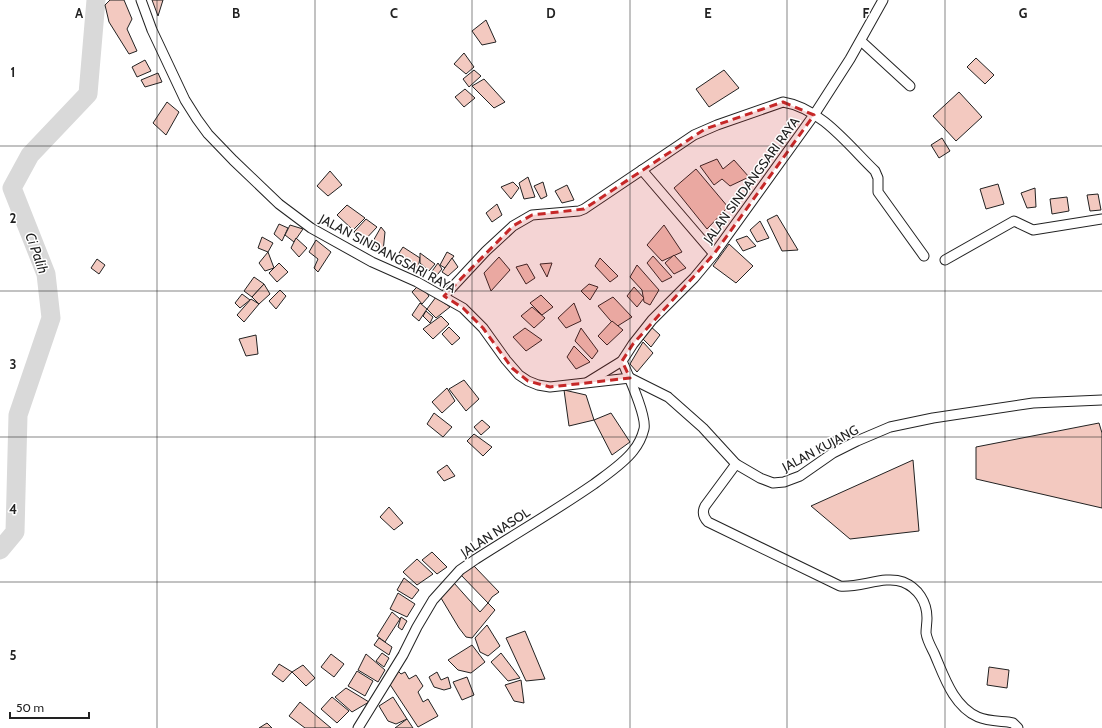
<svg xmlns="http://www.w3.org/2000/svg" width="1102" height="728" viewBox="0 0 1102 728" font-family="Cabin,sans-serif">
<rect width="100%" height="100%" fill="#fff"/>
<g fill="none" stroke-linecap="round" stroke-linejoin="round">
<polyline stroke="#d9d9d9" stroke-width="19" points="0,550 15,532 18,415 51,318 46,274 12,188 30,155 88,94 96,0"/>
</g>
<g fill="#f3c9c0" stroke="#222">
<polygon points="110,0 124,0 132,19 127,29 137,51 129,54 109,22 105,5"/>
<polygon points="152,0 163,0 158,16"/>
<polygon points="486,20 496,42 482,45 472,31"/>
<polygon points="464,53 474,67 466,74 454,64"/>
<polygon points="976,58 994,75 985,84 967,67"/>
<polygon points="145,60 151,71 137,77 132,67"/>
<polygon points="474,70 481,76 469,87 463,79"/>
<polygon points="724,70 739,88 709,107 696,89"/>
<polygon points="158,73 162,82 145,87 141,80"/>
<polygon points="484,79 505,102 494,108 472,86"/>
<polygon points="465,89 475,98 464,107 455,97"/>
<polygon points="959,92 982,117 956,141 933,116"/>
<polygon points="167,102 179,112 166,135 153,123"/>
<polygon points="942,138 950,151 939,158 931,145"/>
<polygon points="717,159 723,169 734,160 749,177 730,186 722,179 714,185 700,166"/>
<polygon points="696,169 728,207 707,229 674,188"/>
<polygon points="330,171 342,185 328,196 317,186"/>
<polygon points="528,177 535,197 524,199 519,183"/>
<polygon points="513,182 519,188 511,199 501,187"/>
<polygon points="543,182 547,196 541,199 534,186"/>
<polygon points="998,184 1004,204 986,209 980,189"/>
<polygon points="567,185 574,200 562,203 555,191"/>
<polygon points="1035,188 1036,207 1027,208 1021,193"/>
<polygon points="1098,194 1101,210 1090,211 1087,195"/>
<polygon points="1067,197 1069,211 1052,214 1050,199"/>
<polygon points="497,204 502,215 492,222 486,213"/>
<polygon points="347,205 365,218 353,230 337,215"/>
<polygon points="777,215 798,250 782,251 767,220"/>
<polygon points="366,219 377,227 362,243 354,232"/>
<polygon points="760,221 769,238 757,242 750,230"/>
<polygon points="279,224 288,228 282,241 274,234"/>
<polygon points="290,225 303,229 294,242 285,235"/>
<polygon points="664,225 682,252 662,261 647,245"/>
<polygon points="381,227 385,232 383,252 372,243"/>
<polygon points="747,236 756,246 743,251 736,240"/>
<polygon points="262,237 273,243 268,252 258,248"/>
<polygon points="296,238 307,248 299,257 291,248"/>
<polygon points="316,240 331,252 318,272 314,268 318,259 309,252"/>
<polygon points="729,244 753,266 736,283 713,266"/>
<polygon points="403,247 420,258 418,268 399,253"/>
<polygon points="268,252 274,268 265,271 259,263"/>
<polygon points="447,252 454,256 445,268 440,265"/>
<polygon points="420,253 435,264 429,271 420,263"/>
<polygon points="674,255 686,268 674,274 665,263"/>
<polygon points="653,256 672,277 662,282 647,263"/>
<polygon points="499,257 510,270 491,291 484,273"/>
<polygon points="452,258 458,267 448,276 442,272"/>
<polygon points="600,258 618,276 610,282 595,266"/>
<polygon points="97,259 105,265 99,274 91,268"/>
<polygon points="279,263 288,272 277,282 269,273"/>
<polygon points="438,263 442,269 433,280 434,278 430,274"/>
<polygon points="552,263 547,277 540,264"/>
<polygon points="527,264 535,278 526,284 516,267"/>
<polygon points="637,265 659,290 650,305 644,302 642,290 630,277"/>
<polygon points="254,277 264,284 252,297 244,291"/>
<polygon points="264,284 270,294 259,304 252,297"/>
<polygon points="420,284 429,296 422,304 412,292"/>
<polygon points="589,284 598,287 590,300 581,291"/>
<polygon points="634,287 644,298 637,307 627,296"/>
<polygon points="280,290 286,296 276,309 269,301"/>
<polygon points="242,294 250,300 240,308 235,303"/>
<polygon points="541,295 553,307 542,315 530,303"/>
<polygon points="436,297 450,307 436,318 427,309"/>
<polygon points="613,297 632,317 616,327 598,306"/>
<polygon points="251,299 259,304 244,322 237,315"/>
<polygon points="420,303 427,309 419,321 412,315"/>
<polygon points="574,303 581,321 566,328 558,318"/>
<polygon points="532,307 545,318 534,328 521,316"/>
<polygon points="426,311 433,317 430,323 423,316"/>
<polygon points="441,316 449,324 433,339 423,329"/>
<polygon points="612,321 623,330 607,345 598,336"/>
<polygon points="649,325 660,335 651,347 641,337"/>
<polygon points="449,327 460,338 452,345 442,334"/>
<polygon points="525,328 542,340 526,351 513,337"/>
<polygon points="581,328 598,351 592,359 575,341"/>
<polygon points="256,335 258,354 246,356 239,339"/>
<polygon points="643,342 653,353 637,372 630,364"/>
<polygon points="574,346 590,362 576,369 567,357"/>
<polygon points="464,380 479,399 466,411 449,389"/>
<polygon points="447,388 455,401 442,413 432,402"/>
<polygon points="564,390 586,395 594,420 569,426"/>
<polygon points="434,413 452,427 443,437 427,424"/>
<polygon points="611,413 630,442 612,455 594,420"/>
<polygon points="482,420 490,427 481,435 474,427"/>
<polygon points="1099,423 1102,433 1102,508 976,479 976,447"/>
<polygon points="474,434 492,447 483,456 467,441"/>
<polygon points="913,460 919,531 850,539 811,506"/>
<polygon points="447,465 455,476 444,481 437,472"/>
<polygon points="389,507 403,523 394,530 380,517"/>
<polygon points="432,552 447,567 437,574 422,560"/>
<polygon points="417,559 433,574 417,585 403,572"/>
<polygon points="474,566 499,592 492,597 488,603 460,574"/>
<polygon points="404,578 419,590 412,599 397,590"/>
<polygon points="454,583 480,612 488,603 495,610 472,638 466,637 459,628 441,598"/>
<polygon points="398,593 415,604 407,617 390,609"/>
<polygon points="392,612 400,619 385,642 377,636"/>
<polygon points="401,617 407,621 402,630 398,627"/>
<polygon points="487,625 500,646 488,656 480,652 475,638"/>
<polygon points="525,631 545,679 526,681 506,638"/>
<polygon points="379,638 392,647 389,655 374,645"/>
<polygon points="472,645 485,662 471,673 458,670 448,660"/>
<polygon points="382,653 389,658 384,667 376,661"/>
<polygon points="501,653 520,678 508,681 491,662"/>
<polygon points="331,654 344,664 334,677 321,667"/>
<polygon points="366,654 385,670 378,682 358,670"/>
<polygon points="279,664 292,672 283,682 272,674"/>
<polygon points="303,665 315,678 306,686 292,672"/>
<polygon points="989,667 1009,670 1007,688 987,685"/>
<polygon points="357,671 373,681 365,696 348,686"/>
<polygon points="398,671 401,674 405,672 409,679 416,675 423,686 418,692 423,702 428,699 438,716 418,727 389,683"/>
<polygon points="437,672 441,680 448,677 451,688 444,690 434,687 429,677"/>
<polygon points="467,677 474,695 462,700 453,682"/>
<polygon points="521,680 524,703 514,701 505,685"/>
<polygon points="346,688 369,702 352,712 335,697"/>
<polygon points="332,697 349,711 337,723 321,709"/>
<polygon points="393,697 407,719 396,724 388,721 379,706"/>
<polygon points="300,702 331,728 305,728 289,716"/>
<polygon points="407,719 413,728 395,728"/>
<polygon points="267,723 272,728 259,728"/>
</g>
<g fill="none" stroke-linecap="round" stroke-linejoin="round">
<g stroke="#222" stroke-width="11">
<g id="minor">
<polyline points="141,0 152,30 185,100 197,119 208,134 233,160 279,204 311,228 372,262 417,282 463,308 483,328 506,360 519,375 528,381 538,385 550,387 630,378"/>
<polyline points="861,41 910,86"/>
<polyline points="642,170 714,254"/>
<polyline points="945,260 1014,221 1033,230 1102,219"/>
<path d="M444 296 486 251 513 226 532 215 579 211 584 209 694 135 717 125 783 102C821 108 849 146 875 171L878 178V192L924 256"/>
<polyline points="630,378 668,397 703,428 736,464 760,478 773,483 784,482 800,476 833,453 857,441 890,427 933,418 1033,403 1102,400"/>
<polyline points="588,382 622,361 633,344 652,320 694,278 714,254 814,115 850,59 883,0"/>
<path d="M736 464 705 506C702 512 703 517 708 522L840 586C860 588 885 575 903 582 918 588 927 602 927 618 927 623 926 628 926 633 927 640 931 647 934 653 944 676 953 706 978 717 987 721 999 721 1008 722L1013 723 1018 728"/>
<path d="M358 728 403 655 417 627 433 600 460 570 476 559C515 534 555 511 594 484 606 475 624 463 633 451 638 445 642 437 644 429 647 416 628 375 622 361"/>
</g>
</g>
<use href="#minor" stroke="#fff" stroke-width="9"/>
</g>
<path fill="#c62828" fill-opacity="0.2" stroke="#c62828" stroke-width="3" stroke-dasharray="8 5" stroke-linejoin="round" d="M783 102 814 115 714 254 633 344 622 361 630 378 550 387 528 381 512 368 483 328 463 308 444 296 513 226 532 215 584 209 705 129Z"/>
<path fill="none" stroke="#222" stroke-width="1" stroke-opacity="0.55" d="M157 0V728M315 0V728M472 0V728M630 0V728M787 0V728M945 0V728M0 146H1102M0 291H1102M0 437H1102M0 582H1102"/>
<g text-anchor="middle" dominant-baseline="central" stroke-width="3" stroke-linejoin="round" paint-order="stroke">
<g font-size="13" fill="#222" stroke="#fff">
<text transform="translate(751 180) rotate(-54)">JALAN SINDANGSARI RAYA</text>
<text transform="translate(388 253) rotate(28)">JALAN SINDANGSARI RAYA</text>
<text transform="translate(820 448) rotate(-28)">JALAN KUJANG</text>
<text transform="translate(495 532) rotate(-33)">JALAN NASOL</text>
</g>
<g font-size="14" font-style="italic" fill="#222" stroke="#fff">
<text transform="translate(37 253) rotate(70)">Ci Palih</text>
</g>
</g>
<g font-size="13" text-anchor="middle" font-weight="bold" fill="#222" stroke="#fff" stroke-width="3" stroke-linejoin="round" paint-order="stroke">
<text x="79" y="18">A</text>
<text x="236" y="18">B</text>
<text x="394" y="18">C</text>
<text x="551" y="18">D</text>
<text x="708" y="18">E</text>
<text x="866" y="18">F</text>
<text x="1023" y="18">G</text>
<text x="13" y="77">1</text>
<text x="13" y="223">2</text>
<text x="13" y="369">3</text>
<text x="13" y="514">4</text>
<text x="13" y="660">5</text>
</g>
<path d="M10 712v6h79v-6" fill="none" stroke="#222222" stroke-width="2"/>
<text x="16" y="712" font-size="12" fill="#222222" stroke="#ffffff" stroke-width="3" paint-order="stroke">50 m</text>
</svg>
